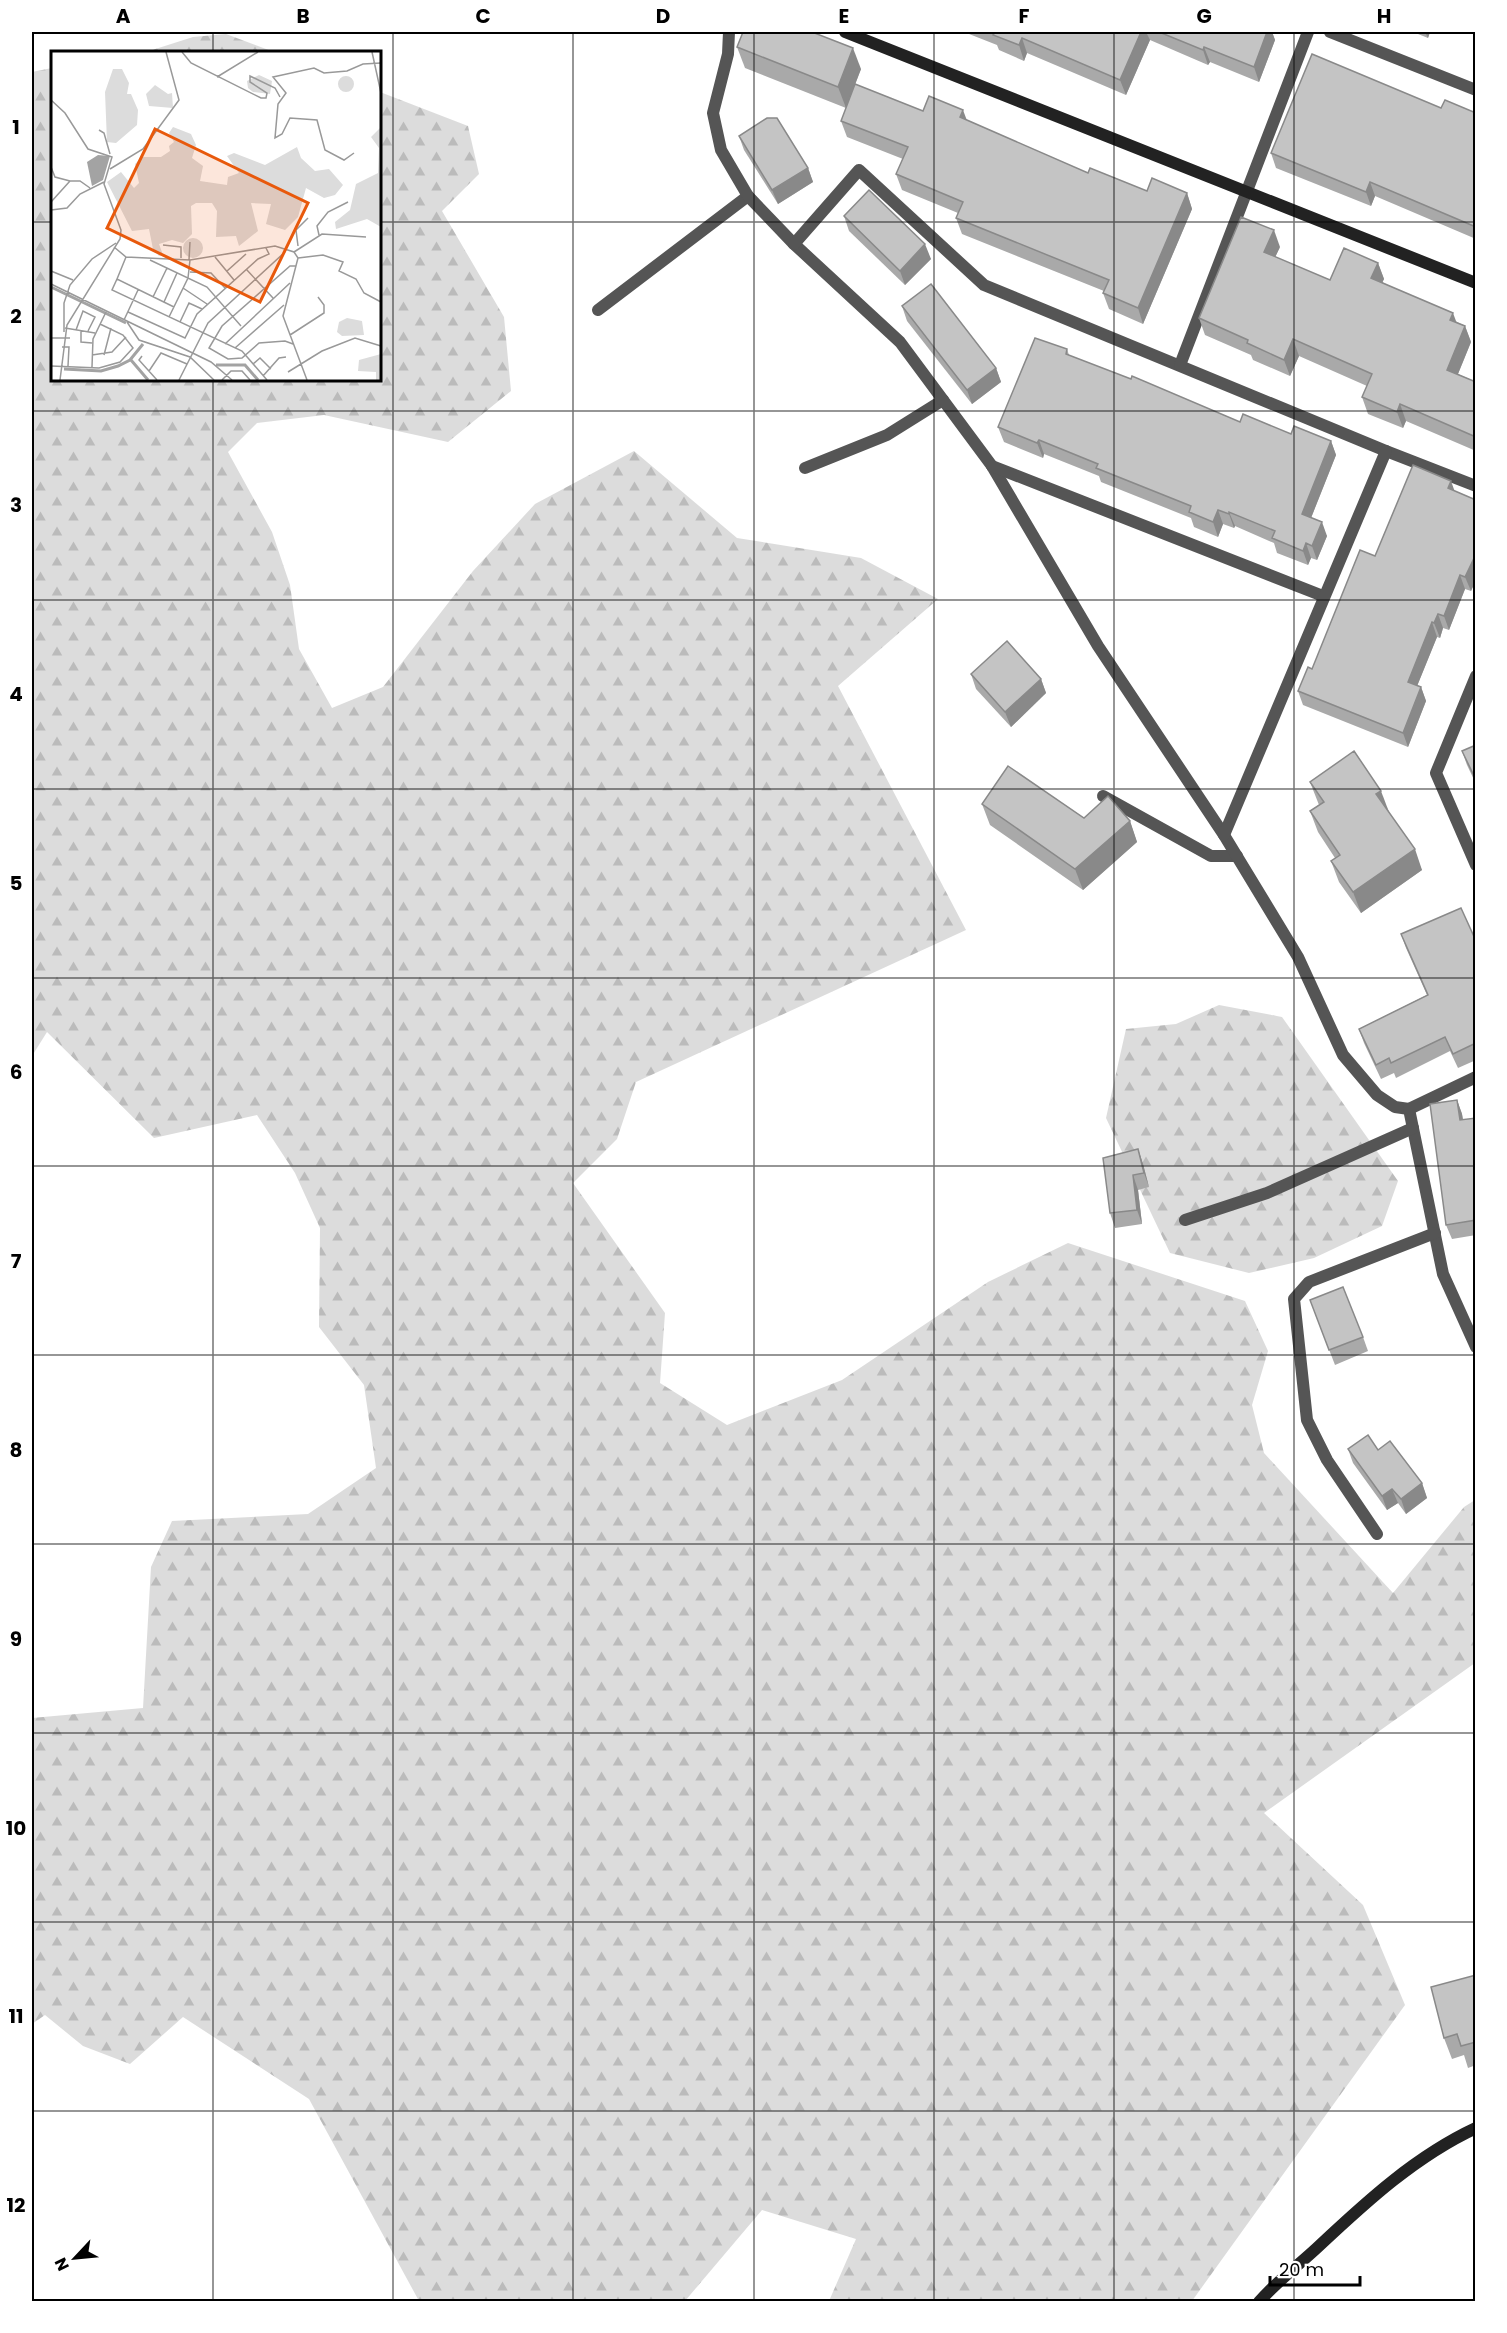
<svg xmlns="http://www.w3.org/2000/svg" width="1507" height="2333" viewBox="0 0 1507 2333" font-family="Poppins,sans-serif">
<defs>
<pattern id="forest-firs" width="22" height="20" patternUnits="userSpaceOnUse" patternTransform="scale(1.5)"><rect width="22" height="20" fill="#dcdcdc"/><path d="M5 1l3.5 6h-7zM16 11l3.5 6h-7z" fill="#bbb"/></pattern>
</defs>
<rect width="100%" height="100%" fill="#fff"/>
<g fill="url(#forest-firs)">
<polygon points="226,34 274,52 146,52 193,37"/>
<polygon points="52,68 52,380 380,380 380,92 468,126 479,174 442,211 504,317 511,391 448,442 324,415 257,423 228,452 272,532 290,585 299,649 332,708 383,687 473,571 535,504 634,451 737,538 861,558 938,599 838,686 966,930 636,1082 617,1139 573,1183 665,1313 660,1383 727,1425 842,1380 988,1282 1068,1243 1245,1301 1268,1351 1252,1405 1264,1453 1393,1593 1464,1507 1475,1500 1475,1663 1264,1813 1363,1905 1405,2005 1192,2301 829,2301 856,2239 762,2210 685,2301 419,2301 309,2099 183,2017 130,2064 83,2046 45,2015 32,2024 32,1718 143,1708 151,1567 172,1521 308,1514 376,1468 364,1385 319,1327 320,1228 295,1173 257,1115 154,1138 47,1032 32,1056 32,72"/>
<polygon points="1219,1005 1282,1017 1398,1181 1382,1226 1314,1258 1249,1273 1170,1253 1106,1118 1126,1029 1176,1024"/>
</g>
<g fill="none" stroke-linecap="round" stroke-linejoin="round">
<g stroke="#555" stroke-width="12">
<polyline points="598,310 748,196"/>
<polyline points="805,468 887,435 943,400"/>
<polyline points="1103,796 1211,856 1237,856"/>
</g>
<g stroke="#555" stroke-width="12">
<polyline points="729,32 728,54 713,113 721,150 748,196 794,244 900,342 992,466 1098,646 1224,835 1298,957 1343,1055 1377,1095 1395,1107 1409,1109 1443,1274 1476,1347"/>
<polyline points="1330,32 1476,90"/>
<polyline points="794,244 859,170 984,285 1386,451 1476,486"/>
<polyline points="1180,365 1308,32"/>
<polyline points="992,466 1323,596"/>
<polyline points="1476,676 1436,773 1476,865"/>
<polyline points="1224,835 1386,451"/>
<polyline points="1409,1109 1476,1077"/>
<polyline points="1185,1220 1267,1193 1413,1128"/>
<polyline points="1377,1534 1327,1460 1307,1420 1294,1299 1309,1282 1435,1233"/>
</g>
<g stroke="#222" stroke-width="12">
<polyline points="845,32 1476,283"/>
<path d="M1259 2302C1277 2281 1300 2264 1319 2246 1367 2201 1416 2156 1476 2128"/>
</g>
</g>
<g fill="#a9a9a9">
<polygon points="964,32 1272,32 1275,40 1259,82 1210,62 1208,65 1150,40 1126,95 1027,53 1024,61 999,50 997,45"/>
<polygon points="1413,32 1430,32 1428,38"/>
<polygon points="737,47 861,69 846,108 745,68"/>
<polygon points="1441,108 1476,113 1476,239 1375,196 1371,206 1276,168 1271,153"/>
<polygon points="923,111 967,120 1088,173 1147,191 1187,193 1192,209 1143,324 1109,309 1103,293 1104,291 962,234 956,218 958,213 902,190 896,174 903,159 847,137 841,121"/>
<polygon points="739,136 808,168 813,182 778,204 744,150"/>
<polygon points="844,216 931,259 905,285 849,231"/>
<polygon points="1280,247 1275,257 1330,280 1378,263 1384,279 1382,282 1457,322 1465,326 1471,342 1458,374 1476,382 1476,451 1406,421 1403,428 1368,414 1362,397 1367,386 1299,356 1290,376 1253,360 1251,355 1205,335 1199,318"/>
<polygon points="902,306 996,368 1001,382 972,404 907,321"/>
<polygon points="1067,349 1069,355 1240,422 1291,434 1331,441 1336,455 1311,518 1327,536 1317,560 1311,558 1308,565 1277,553 1274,543 1235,526 1234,528 1223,524 1218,537 1194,527 1191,518 1101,482 1099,476 1044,454 1043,458 1004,442 998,427"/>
<polygon points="1455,491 1476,500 1476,580 1471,591 1465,589 1449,630 1443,628 1440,638 1437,637 1417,686 1421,687 1426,701 1408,747 1303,705 1298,691 1312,669 1375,556"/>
<polygon points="971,674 1041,679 1046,693 1011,727 976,689"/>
<polygon points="1476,745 1476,784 1467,765 1462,751"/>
<polygon points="1310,782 1389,812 1422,870 1361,913 1339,882 1331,861 1335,858 1318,832 1310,811 1319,805"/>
<polygon points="982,804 1084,818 1130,821 1137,842 1083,890 990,825"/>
<polygon points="1401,934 1476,941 1476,1060 1458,1068 1450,1051 1396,1078 1394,1073 1381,1079 1364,1043 1359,1029 1427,995 1406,948"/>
<polygon points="1457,1100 1462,1114 1463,1120 1476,1118 1476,1235 1452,1239 1446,1225"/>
<polygon points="1138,1149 1143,1164 1149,1187 1138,1190 1142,1224 1115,1228 1110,1213"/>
<polygon points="1310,1300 1363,1337 1368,1351 1335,1365"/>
<polygon points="1348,1449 1378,1450 1422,1483 1427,1498 1406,1514 1398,1503 1387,1510 1353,1463"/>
<polygon points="1476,1975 1476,2065 1468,2068 1464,2055 1452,2059 1444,2038"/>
</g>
<g fill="#898989">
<polygon points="1141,32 1146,32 1150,40 1126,95 1120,80"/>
<polygon points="1267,32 1272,32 1275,40 1259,82 1254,67"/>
<polygon points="1425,32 1430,32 1428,38"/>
<polygon points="1022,38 1027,53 1024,61 1019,45"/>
<polygon points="1204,47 1210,62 1208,65 1203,50"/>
<polygon points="853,48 861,69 846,108 838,87"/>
<polygon points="963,110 969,126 960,117"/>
<polygon points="808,168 813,182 778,204 772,190"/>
<polygon points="1370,182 1375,196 1371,206 1366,192"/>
<polygon points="1187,193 1192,209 1143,324 1138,308"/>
<polygon points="1274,230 1280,247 1270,268 1264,252"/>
<polygon points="925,244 931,259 905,285 900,271"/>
<polygon points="1378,263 1384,279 1377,294 1371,278"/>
<polygon points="1453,313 1459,329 1450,320"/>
<polygon points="1465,326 1471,342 1453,386 1447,370"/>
<polygon points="1293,339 1299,356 1290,376 1284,360"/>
<polygon points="996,368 1001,382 972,404 967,390"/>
<polygon points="1400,404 1406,421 1403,428 1397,412"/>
<polygon points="1039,440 1044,454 1043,458 1037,443"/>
<polygon points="1331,441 1336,455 1307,528 1302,514"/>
<polygon points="1451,481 1456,495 1448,488"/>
<polygon points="1218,510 1223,524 1218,537 1213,522"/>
<polygon points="1229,512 1235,526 1234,528 1229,514"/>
<polygon points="1322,522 1327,536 1317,560 1312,546"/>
<polygon points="1306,543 1311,558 1308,565 1303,551"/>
<polygon points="1476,554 1476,580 1471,591 1465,577"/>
<polygon points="1460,575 1465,589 1449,630 1444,616"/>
<polygon points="1438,614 1443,628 1440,638 1434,623"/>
<polygon points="1432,622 1437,637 1413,696 1408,682"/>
<polygon points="1041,679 1046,693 1011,727 1005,712"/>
<polygon points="1421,687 1426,701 1408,747 1403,733"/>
<polygon points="1381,791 1389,812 1376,794"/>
<polygon points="1130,821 1137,842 1083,890 1075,869"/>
<polygon points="1415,849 1422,870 1361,913 1353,892"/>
<polygon points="1457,1100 1462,1114 1465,1134 1460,1120"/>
<polygon points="1138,1149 1143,1164 1149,1187 1144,1173"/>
<polygon points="1133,1175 1138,1190 1142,1224 1137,1210"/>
<polygon points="1422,1483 1427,1498 1406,1514 1401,1499"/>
<polygon points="1392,1489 1398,1503 1387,1510 1382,1496"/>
</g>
<g fill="#c4c4c4" stroke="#898989" stroke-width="1.5">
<polygon points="743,32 812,32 853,48 838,87 737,47"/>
<polygon points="995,32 1141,32 1120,80 1022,38 1019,45 993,35"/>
<polygon points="1159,32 1267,32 1254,67 1204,47 1203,50"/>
<polygon points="1312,54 1441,108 1445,100 1476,113 1476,227 1370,182 1366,192 1271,153"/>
<polygon points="855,84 923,111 929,96 963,110 960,117 1088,173 1090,168 1147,191 1152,178 1187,193 1138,308 1103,293 1109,280 956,218 963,202 896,174 908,147 841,121"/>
<polygon points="767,118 777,118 808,168 772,190 739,136"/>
<polygon points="869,190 925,244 900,271 844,216"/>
<polygon points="1241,217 1274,230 1264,252 1330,280 1344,248 1378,263 1371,278 1453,313 1450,320 1465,326 1447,370 1476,382 1476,437 1400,404 1397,412 1362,397 1372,374 1293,339 1284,360 1247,343 1248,340 1199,318"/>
<polygon points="931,284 996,368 967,390 902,306"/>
<polygon points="1035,338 1067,349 1066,354 1131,379 1132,376 1240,422 1243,414 1291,434 1294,426 1331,441 1302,514 1322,522 1312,546 1306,543 1303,551 1272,538 1275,531 1229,512 1229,514 1218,510 1213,522 1189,512 1191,506 1096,468 1098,464 1039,440 1037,443 998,427"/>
<polygon points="1413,465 1451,481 1448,488 1476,500 1476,554 1465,577 1460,575 1444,616 1438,614 1434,623 1432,622 1408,682 1421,687 1403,733 1298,691 1308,667 1312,669 1360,550 1375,556"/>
<polygon points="1007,641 1041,679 1005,712 971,674"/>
<polygon points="1476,745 1476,780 1462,751"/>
<polygon points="1354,751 1381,791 1376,794 1415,849 1353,892 1331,861 1340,855 1310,811 1324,802 1310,782"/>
<polygon points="1008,766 1084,818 1108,796 1130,821 1075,869 982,804"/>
<polygon points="1461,908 1476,941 1476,1043 1453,1054 1445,1037 1391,1063 1389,1058 1376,1065 1359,1029 1428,995 1401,934"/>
<polygon points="1457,1100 1460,1120 1476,1118 1476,1220 1446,1225 1430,1104"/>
<polygon points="1138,1149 1144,1173 1133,1175 1137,1210 1110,1213 1103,1158"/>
<polygon points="1343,1287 1363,1337 1329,1350 1310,1300"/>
<polygon points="1368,1435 1378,1450 1390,1441 1422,1483 1401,1499 1392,1489 1382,1496 1348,1449"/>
<polygon points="1476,1975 1476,2042 1461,2046 1457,2034 1444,2038 1431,1987"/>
</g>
<path fill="none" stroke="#000" stroke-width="1.5" stroke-opacity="0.55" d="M213 32V52M393 32V2302M573 32V2302M754 32V2302M934 32V2302M1114 32V2302M1294 32V2302M32 222H52M380 222H1476M213 380V2302M32 411H1476M32 600H1476M32 789H1476M32 978H1476M32 1166H1476M32 1355H1476M32 1544H1476M32 1733H1476M32 1922H1476M32 2111H1476"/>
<g transform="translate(51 51)">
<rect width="330" height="330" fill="#fff"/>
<path d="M62 18H71L78 32 76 43H80L87 59 86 74 65 92 56 91 54 41ZM208 24 221 30 219 43 202 41 197 37 196 30ZM287 33a8 8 0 1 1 16 0a8 8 0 1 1-16 0ZM104 34 117 43 121 42 122 57 98 55 95 43ZM122 76 140 83 145 94 141 107 152 115 149 130 176 134 177 126 188 122 176 105 183 102 214 114 246 96 250 107 264 120 278 118 292 134 284 144 273 147 255 137 247 166 234 179 215 173 220 153 200 152 207 180 188 195 185 185 165 186 166 160 161 152H145L140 155 141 183 132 192 121 189 108 193 112 204 108 205 102 198 98 178 81 180 56 131 70 121 83 137 88 132 84 113 91 106H110L119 100 118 95 123 91 118 82ZM330 76V176L316 168 285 178 284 171 299 159 305 133 327 122 328 97 320 86ZM132 197a10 10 0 1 1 20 0a10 10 0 1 1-20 0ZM296 267 311 270 313 284 291 285 286 281 288 271ZM330 303V329H325V321L307 320 308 309Z" fill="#dcdcdc"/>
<path d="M47 104 59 105 52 129 41 135 36 111Z" fill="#a3a3a3"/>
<path fill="none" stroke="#a3a3a3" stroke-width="3" d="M0 236 75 272M80 309 97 329M165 314H194L207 329M13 318 50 320 67 315 79 309 92 293"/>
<path fill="none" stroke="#999" stroke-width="1.5" d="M131 1 140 12 210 47H215L216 42 199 31V25L224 37 229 46M321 1 330 42M166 26 207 1M0 49 14 62 37 98 61 106 53 133 70 179 69 188 16 274 9 329M48 79 53 82 59 103M303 102 293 109 274 99 266 69 239 67 231 83 224 87 227 53 235 42 222 26 263 17 273 22 296 20 312 13 330 12M0 116 4 126 19 130M59 118 92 98 128 49 115 1M0 151 19 130H29L39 137M0 159 16 157 29 143 53 131M268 184 266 175 277 161 297 151M112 194 130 196V207M247 195 245 179 257 167M63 196 75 206 139 209 224 195 243 201 247 207M243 201 271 183 315 186M164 206 183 229M247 207 232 265 256 329M247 207 272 204 292 211 288 220 305 228 313 242 330 251M99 209 156 236 190 275M138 209 139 191M195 218 222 247M0 220 22 229M176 220 195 203M139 221 160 222 174 237M66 228 75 206M0 233 160 311 181 329M132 237 156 253M102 246 116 217M113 251 126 222M123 256 66 228 61 239 191 300 216 329M77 261 134 287 146 263 207 208 218 203 215 197M118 266 137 227 139 209M73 269 87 239M76 271 88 289 139 306 163 329M129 271 138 252 151 258M14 277 44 282M25 279 32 260 44 266 37 280M30 280V291L41 292M13 281V252L19 234 41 208 65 192M239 284 273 262V254L267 246M0 287H19M174 293 239 232M242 293 234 290 208 292 191 307 177 308 158 297 171 275 239 215H245M11 296H18L17 315M184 297 233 254M41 304 61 301 75 286M53 304 60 277M91 305 88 309 106 329M202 313 209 307 220 318M0 315 48 317 69 311 82 297 72 284 49 273M41 316 42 288 55 261M98 320 110 302 136 313M237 321 271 300 304 287 330 295M212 325 228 307 235 306M128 329 157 272 234 201M171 329 180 320H191L199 329"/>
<path fill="#e8590c" fill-opacity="0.15" stroke="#e8590c" stroke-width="3" d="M104 78 257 152 209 251 56 177Z"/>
<rect width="330" height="330" fill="none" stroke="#000" stroke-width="3"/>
</g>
<rect width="1507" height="2333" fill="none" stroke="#ffffff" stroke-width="66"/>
<g transform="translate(75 2258) rotate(244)" stroke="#ffffff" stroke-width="4.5" paint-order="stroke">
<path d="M0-4.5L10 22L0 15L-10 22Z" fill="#000000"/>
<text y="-9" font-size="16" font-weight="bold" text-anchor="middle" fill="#000000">N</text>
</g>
<path d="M1270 2276v9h90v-9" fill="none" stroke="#000000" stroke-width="3"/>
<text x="1279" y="2276" font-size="18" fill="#000000" stroke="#ffffff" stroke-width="4.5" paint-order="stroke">20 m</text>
<rect x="33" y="33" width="1441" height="2267" fill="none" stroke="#000" stroke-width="2"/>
<g font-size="20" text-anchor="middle" font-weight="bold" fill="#000">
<text x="123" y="23">A</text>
<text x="303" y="23">B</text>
<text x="483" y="23">C</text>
<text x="663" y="23">D</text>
<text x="844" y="23">E</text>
<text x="1024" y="23">F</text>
<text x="1204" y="23">G</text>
<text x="1384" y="23">H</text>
<text x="16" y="134">1</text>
<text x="16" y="323">2</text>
<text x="16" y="512">3</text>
<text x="16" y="701">4</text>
<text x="16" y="890">5</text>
<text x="16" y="1079">6</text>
<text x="16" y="1268">7</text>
<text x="16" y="1457">8</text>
<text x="16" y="1646">9</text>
<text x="16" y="1835">10</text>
<text x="16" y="2023">11</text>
<text x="16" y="2212">12</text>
</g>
</svg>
